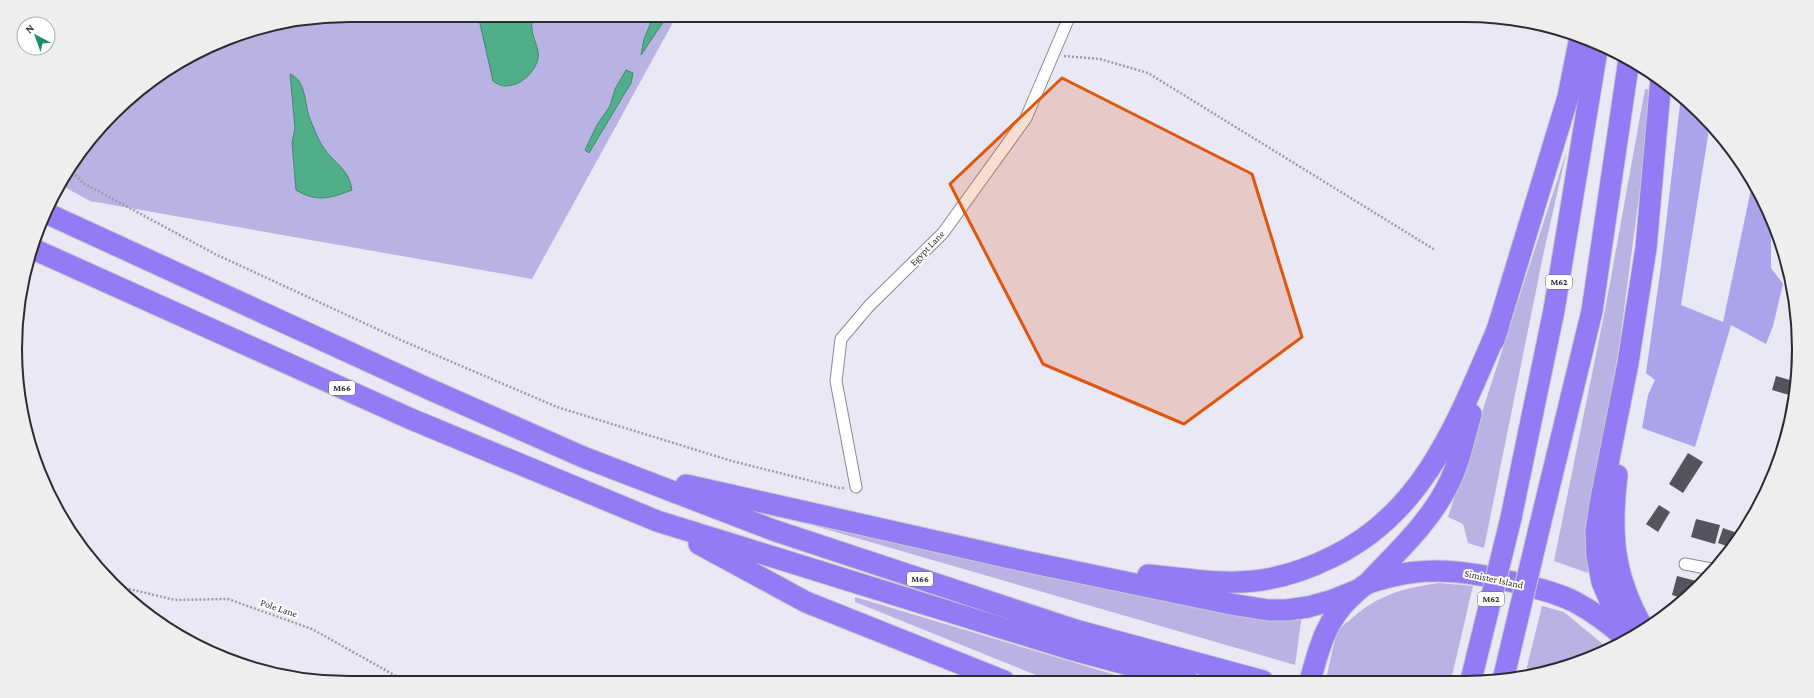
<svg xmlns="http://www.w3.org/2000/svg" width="1814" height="698" viewBox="0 0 1814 698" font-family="'Crimson Pro',serif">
<rect width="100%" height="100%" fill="#e9e8f5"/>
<g fill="#b8b3e3">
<polygon points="349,15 677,15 532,279 90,201 59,184 129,98 182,60 241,33"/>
<polygon points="1645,89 1653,90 1619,348 1587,523 1586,545 1588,573 1554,561 1606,305"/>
<polygon points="1567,150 1544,251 1484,548 1468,543 1463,524 1448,517"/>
<polygon points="815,526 1284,617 1302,615 1295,665"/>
<path d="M1439 583 1473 586 1451 680 1337 681 1326 678C1330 666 1333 640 1339 630 1341 626 1346 623 1350 620 1377 595 1403 588 1439 583Z"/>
<polygon points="855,597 1136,681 1051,681 855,602"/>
<polygon points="1542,606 1564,612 1610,650 1525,675"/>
</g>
<polygon fill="#aca3ed" points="1681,96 1710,123 1681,305 1723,322 1753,180 1771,218 1771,268 1783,284 1773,326 1766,344 1731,325 1695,447 1642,428 1648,395 1655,380 1646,373 1661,266"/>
<g fill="#50ae89" stroke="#46876f">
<path d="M478 15H534C528 28 535 38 538 51 541 64 527 80 516 84 506 87 501 87 493 81Z"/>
<polygon points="654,15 668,15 641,55 644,39"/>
<polygon points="626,70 633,73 631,83 589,153 585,150 597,125 610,106 615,89"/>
<path d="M290 74C307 81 304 104 310 119 314 129 318 139 323 147 334 164 349 168 352 190 331 198 317 203 296 190L292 143 295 128Z"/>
</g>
<g fill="#54535e">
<polygon points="1776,376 1793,381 1789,395 1772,390"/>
<polygon points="1688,453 1703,462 1683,493 1669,484"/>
<polygon points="1659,505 1670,512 1658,532 1646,524"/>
<polygon points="1696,519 1720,525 1715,544 1691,537"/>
<polygon points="1723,528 1740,534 1729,547 1718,543"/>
<polygon points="1677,576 1700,582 1686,599 1672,595"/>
</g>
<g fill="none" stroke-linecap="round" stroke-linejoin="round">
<g stroke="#8a8995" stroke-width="13">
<g id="minor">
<polyline points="856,487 836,381 841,339 869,306 943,233 1026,118 1070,15"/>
<polyline points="1685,564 1711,569"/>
</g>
</g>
<g stroke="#c8c8c9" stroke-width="23">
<g id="motorway">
<polyline points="46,213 429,389 583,457 773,530 1075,630 1263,681"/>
<polyline points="31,248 411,419 657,521 1070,649 1188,681"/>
<polyline points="1494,340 1568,97 1580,37"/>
<path d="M1617 475C1610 535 1613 575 1643 628"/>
<polyline points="686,485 1024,561 1231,604 1268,610 1287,610 1308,607 1333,600 1358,590"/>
<polyline points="1511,518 1554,310 1598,44"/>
<polyline points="1540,525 1592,311 1629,59"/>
<polyline points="699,544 806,602 1004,681"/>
<path d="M1148 575C1183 578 1219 585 1254 581 1281 578 1308 569 1332 557 1426 512 1459 417 1498 328"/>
<path d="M1369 582C1397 552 1428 524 1447 487 1459 465 1464 438 1471 414"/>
<polyline points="1626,638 1602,582 1597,556 1596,532 1600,504 1628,363 1646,248 1661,79"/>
<path d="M1310 681C1319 648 1326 619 1352 596 1357 591 1363 585 1369 583 1375 580 1383 579 1389 577 1434 565 1477 573 1521 584 1539 589 1558 593 1575 602 1592 611 1607 622 1622 635"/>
</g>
</g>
<g stroke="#9c9ba4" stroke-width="2.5" stroke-dasharray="2 2" stroke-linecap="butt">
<polyline points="1064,56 1100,59 1148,73 1435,250"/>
<polyline points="70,169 83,183 215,254 403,341 557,407 732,461 839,488 846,488"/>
<polyline points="1790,279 1790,281"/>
<polyline points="121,587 175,600 228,599 312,629 396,676 421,683"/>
<polyline points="437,683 485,680 493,683"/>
</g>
<use href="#minor" stroke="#fff" stroke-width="11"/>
<use href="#motorway" stroke="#927bf5" stroke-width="21"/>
<g stroke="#c8c8c9" stroke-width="23" stroke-linecap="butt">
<g id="motorway-bridge">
<polyline points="1471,680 1511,518"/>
<polyline points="1503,680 1540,525"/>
</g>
</g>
<use href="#motorway-bridge" stroke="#927bf5" stroke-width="21"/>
</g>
<path fill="#df570e" fill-opacity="0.2" stroke="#df570e" stroke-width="3" stroke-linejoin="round" d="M1062 78 1252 174 1302 337 1184 424 1043 364 950 184Z"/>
<g text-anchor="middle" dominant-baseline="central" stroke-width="4" stroke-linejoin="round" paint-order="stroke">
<g fill="#fff" stroke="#6c6b6f" stroke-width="1">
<rect x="1546" y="275" width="26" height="14" rx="3"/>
<rect x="329" y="381" width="26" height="14" rx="3"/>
<rect x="907" y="572" width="26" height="14" rx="3"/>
<rect x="1478" y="592" width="26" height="14" rx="3"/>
</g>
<g font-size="9" font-weight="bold" fill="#2d2c31">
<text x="1559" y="282">M62</text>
<text x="342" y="388">M66</text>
<text x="920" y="579">M66</text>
<text x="1491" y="599">M62</text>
</g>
<g font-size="10" fill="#2d2c31" stroke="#fff">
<text transform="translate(927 248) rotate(-46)">Egypt Lane</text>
<text transform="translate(1494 579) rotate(12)">Simister Island</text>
<text transform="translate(279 608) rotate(19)">Pole Lane</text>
</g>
</g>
<path d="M0 0H1814V698H0ZM349 22H1465A327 327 0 0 1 1792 349V349A327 327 0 0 1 1465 676H349A327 327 0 0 1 22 349V349A327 327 0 0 1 349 22Z" fill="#eeeeef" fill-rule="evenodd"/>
<path fill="none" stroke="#2d2c31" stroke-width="2" d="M349 22H1465A327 327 0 0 1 1792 349V349A327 327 0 0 1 1465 676H349A327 327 0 0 1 22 349V349A327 327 0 0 1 349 22Z"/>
<g transform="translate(36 36) rotate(319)"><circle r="19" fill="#ffffff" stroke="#ababad"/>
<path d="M0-3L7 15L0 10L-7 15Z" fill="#218a66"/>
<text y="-6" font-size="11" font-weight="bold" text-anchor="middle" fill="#2d2c31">N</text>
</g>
</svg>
